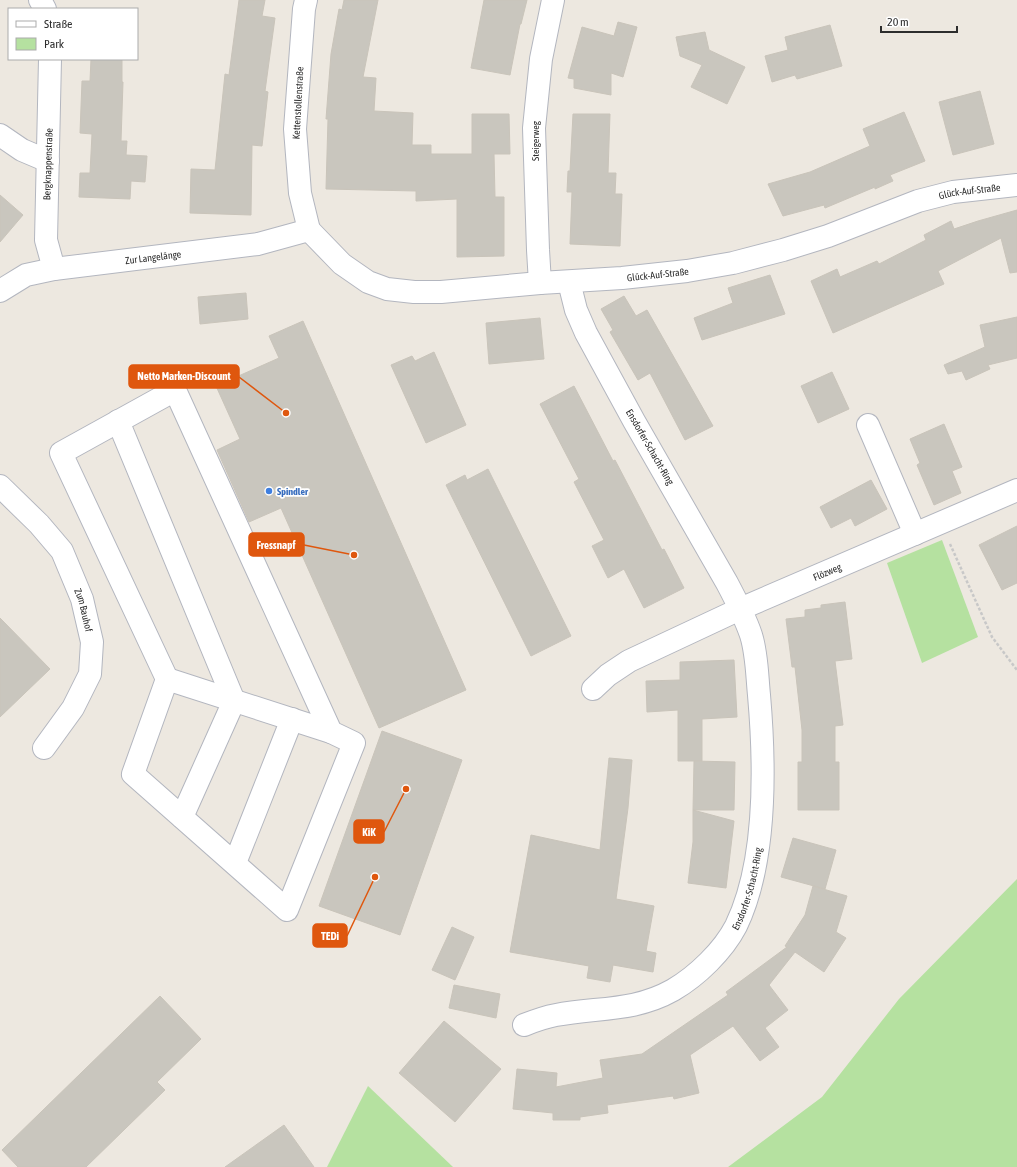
<svg xmlns="http://www.w3.org/2000/svg" width="1017" height="1167" viewBox="0 0 1017 1167" font-family="'Asap Condensed',sans-serif">
<rect width="100%" height="100%" fill="#ede8e0"/>
<g fill="#b5e1a0">
<polygon points="942,540 978,637 922,663 887,563"/>
<polygon points="1017,879 1017,1167 728,1167 822,1097 899,999"/>
<polygon points="368,1086 453,1167 327,1167"/>
</g>
<g fill="#c9c6be" stroke="#c9c4ba">
<polygon points="239,0 265,0 262,16 275,18 265,91 268,92 262,146 252,145 251,215 190,213 191,169 215,170 225,74 229,75"/>
<polygon points="344,0 378,0 363,77 376,78 374,111 413,113 412,145 431,145 431,154 472,154 472,114 509,114 510,154 494,154 495,197 504,197 504,256 457,257 457,199 416,201 416,191 326,189 328,119 326,119 331,54 339,9 342,10"/>
<polygon points="484,0 527,0 521,24 520,24 510,75 471,68"/>
<polygon points="618,22 637,27 623,77 611,73 611,95 574,88 574,79 568,78 582,27 614,36"/>
<polygon points="830,25 842,66 797,79 795,75 772,82 765,56 788,50 785,37"/>
<polygon points="705,32 709,50 745,67 727,104 691,87 702,65 680,56 676,37"/>
<polygon points="91,59 122,59 122,82 123,82 121,141 127,141 126,155 147,156 145,182 131,181 130,199 79,197 80,173 90,173 92,134 80,133 82,81 90,81"/>
<polygon points="980,91 994,144 953,155 939,102"/>
<polygon points="904,112 925,161 890,175 893,181 875,189 875,187 825,208 824,205 783,216 768,184 810,172 870,146 863,129"/>
<polygon points="573,114 610,114 608,173 616,173 615,194 622,194 620,246 570,244 572,192 567,192 568,171 570,171"/>
<polygon points="0,195 23,215 0,242"/>
<polygon points="1017,210 1017,272 1010,273 1001,238 938,271 944,284 833,333 811,281 837,269 840,277 877,261 879,264 926,240 924,235 951,221 954,229 978,221"/>
<polygon points="770,275 785,314 702,340 694,318 733,303 728,288"/>
<polygon points="246,293 248,319 200,324 198,297"/>
<polygon points="624,296 636,316 647,310 713,426 685,440 650,373 638,380 610,332 613,330 601,309"/>
<polygon points="1017,317 1017,358 988,365 990,369 966,380 962,371 948,374 944,365 985,347 980,325"/>
<polygon points="540,318 544,359 489,364 486,323"/>
<polygon points="303,321 466,690 379,728 281,508 249,522 217,450 240,439 216,386 279,358 269,336"/>
<polygon points="434,352 466,425 426,443 391,365 412,356 415,361"/>
<polygon points="832,372 849,409 818,423 801,386"/>
<polygon points="574,386 613,461 615,460 662,550 664,549 684,588 644,608 624,569 608,578 592,546 604,540 574,482 579,479 540,404"/>
<polygon points="944,424 962,467 952,471 961,493 934,505 917,465 920,463 910,439"/>
<polygon points="488,469 571,636 531,656 446,485 465,475 467,480"/>
<polygon points="871,480 887,509 855,526 851,518 831,528 820,507"/>
<polygon points="1017,526 1017,583 1002,590 979,545"/>
<polygon points="845,602 852,659 835,661 843,725 835,726 835,762 839,762 839,810 798,810 798,762 802,762 802,730 795,667 792,667 786,619 805,617 805,610 821,608 821,605"/>
<polygon points="0,618 50,669 0,717"/>
<polygon points="734,660 737,717 702,719 702,761 678,761 678,710 647,712 646,681 680,680 680,662"/>
<polygon points="382,731 462,760 400,935 319,906"/>
<polygon points="609,758 632,760 628,808 616,899 654,906 646,951 656,953 653,972 613,965 610,982 587,978 589,966 510,952 531,835 600,850"/>
<polygon points="694,761 735,762 734,810 693,810"/>
<polygon points="693,810 734,821 726,888 688,883 693,842"/>
<polygon points="793,838 836,850 825,889 781,877"/>
<polygon points="813,886 847,896 836,932 846,938 824,972 795,952 769,985 788,1010 765,1028 779,1047 760,1061 733,1026 690,1055 699,1093 674,1099 673,1096 607,1105 608,1113 580,1117 580,1120 553,1120 553,1113 513,1109 517,1069 557,1073 556,1087 603,1078 600,1060 642,1054 728,995 726,992 787,947 785,946 805,915"/>
<polygon points="452,927 474,937 455,980 432,970"/>
<polygon points="454,985 500,994 496,1018 449,1008"/>
<polygon points="160,996 201,1039 157,1082 165,1090 86,1167 18,1167 2,1150"/>
<polygon points="444,1021 501,1069 455,1122 399,1073"/>
<polygon points="284,1125 314,1167 225,1167"/>
</g>
<g fill="none" stroke-linecap="round" stroke-linejoin="round">
<g stroke="#b3b6bf" stroke-width="24">
<g id="minor">
<polyline points="40,0 45,9"/>
<polyline points="306,0 304,9 295,129 300,193 309,230"/>
<polyline points="50,59 46,240 54,269"/>
<polyline points="0,135 22,150 48,161"/>
<path id="s1" d="M309 230 342 264 368 282 387 289 414 292H441L540 283 622 278 687 271 733 263 783 250 828 236 918 201 953 192 1017 185"/>
<polyline points="540,283 538,250 534,128 541,59 553,0"/>
<path id="s2" d="M0 291 26 275 54 269 258 244 309 230"/>
<polygon points="175,390 331,732 354,743 287,910 133,774 167,679 61,453"/>
<polyline points="118,421 234,701 182,817"/>
<polyline points="868,425 915,534"/>
<path id="s3" d="M0 486 39 524 62 551 82 599 92 642 90 674 73 708 44 748"/>
<polyline points="167,679 331,732"/>
<path id="s4" d="M593 689 608 675 629 661 740 609 1017 490"/>
<polyline points="235,863 292,719"/>
<path id="s5" d="M524 1025C534 1021 545 1017 556 1015 597 1007 634 1012 673 990 697 976 723 951 736 926 767 862 765 764 759 695 757 675 757 654 751 635 745 617 736 600 727 583L634 421 586 333 576 310 569 282"/>
</g>
</g>
<polyline stroke="#c8c8c8" stroke-width="2.5" stroke-dasharray="3 2" stroke-linecap="butt" points="950,544 992,637 1017,670"/>
<use href="#minor" stroke="#fff" stroke-width="22"/>
</g>
<circle fill="#3f7fe0" stroke="#fff" stroke-width="1.5" cx="269" cy="491" r="4"/>
<g text-anchor="middle" dominant-baseline="central" stroke-width="3.5" stroke-linejoin="round" paint-order="stroke">
<g font-size="10" fill="#2d2d2d" stroke="#fff">
<text transform="translate(298 103) rotate(-87)">Kettenstollenstraße</text>
<text transform="translate(535 141) rotate(-90)">Steigerweg</text>
<text transform="translate(48 164) rotate(-88)">Bergknappenstraße</text>
<text stroke="none"><textPath href="#s1" startOffset="695">Glück-Auf-Straße</textPath></text>
<text stroke="none"><textPath href="#s2" startOffset="159">Zur Langelänge</textPath></text>
<text stroke="none"><textPath href="#s1" startOffset="371">Glück-Auf-Straße</textPath></text>
<text transform="translate(650 447) rotate(60)">Ensdorfer-Schacht-Ring</text>
<text stroke="none"><textPath href="#s4" startOffset="263">Flözweg</textPath></text>
<text stroke="none"><textPath href="#s3" startOffset="153">Zum Bauhof</textPath></text>
<text stroke="none"><textPath href="#s5" startOffset="284">Ensdorfer-Schacht-Ring</textPath></text>
</g>
<g font-size="10" font-weight="bold" fill="#366cbe" stroke="#fff" text-anchor="start">
<text x="277" y="491">Spindler</text>
</g>
</g>
<path fill="none" stroke="#df570e" stroke-width="1.5" d="M286 413L239 377M354 555L304 545M406 789L384 832M375 877L347 936"/>
<g fill="#df570e" stroke="#fff" stroke-width="1.5">
<circle cx="286" cy="413" r="4"/>
<circle cx="354" cy="555" r="4"/>
<circle cx="406" cy="789" r="4"/>
<circle cx="375" cy="877" r="4"/>
</g>
<g fill="#df570e" stroke="#df570e" stroke-width="1.5">
<rect x="129" y="365" width="110" height="23" rx="4"/>
<rect x="249" y="533" width="55" height="23" rx="4"/>
<rect x="354" y="820" width="30" height="23" rx="4"/>
<rect x="313" y="924" width="34" height="23" rx="4"/>
</g>
<g font-size="11" text-anchor="middle" font-weight="bold" fill="#fff">
<text x="184" y="380">Netto Marken-Discount</text>
<text x="276" y="549">Fressnapf</text>
<text x="369" y="836">KiK</text>
<text x="330" y="940">TEDi</text>
</g>
<rect x="8" y="8" width="130" height="52" fill="#ffffff" stroke="#ababab"/>
<rect x="16" y="21" width="20" height="6" fill="#ffffff" stroke="#ababab"/>
<text x="44" y="28" font-size="12" fill="#2d2d2d">Straße</text>
<rect x="16" y="38" width="20" height="12" fill="#b5e1a0" stroke="#ababab"/>
<text x="44" y="48" font-size="12" fill="#2d2d2d">Park</text>
<path d="M881 26v6h76v-6" fill="none" stroke="#2d2d2d" stroke-width="2"/>
<text x="887" y="26" font-size="12" fill="#2d2d2d" stroke="#ffffff" stroke-width="3" paint-order="stroke">20 m</text>
</svg>
